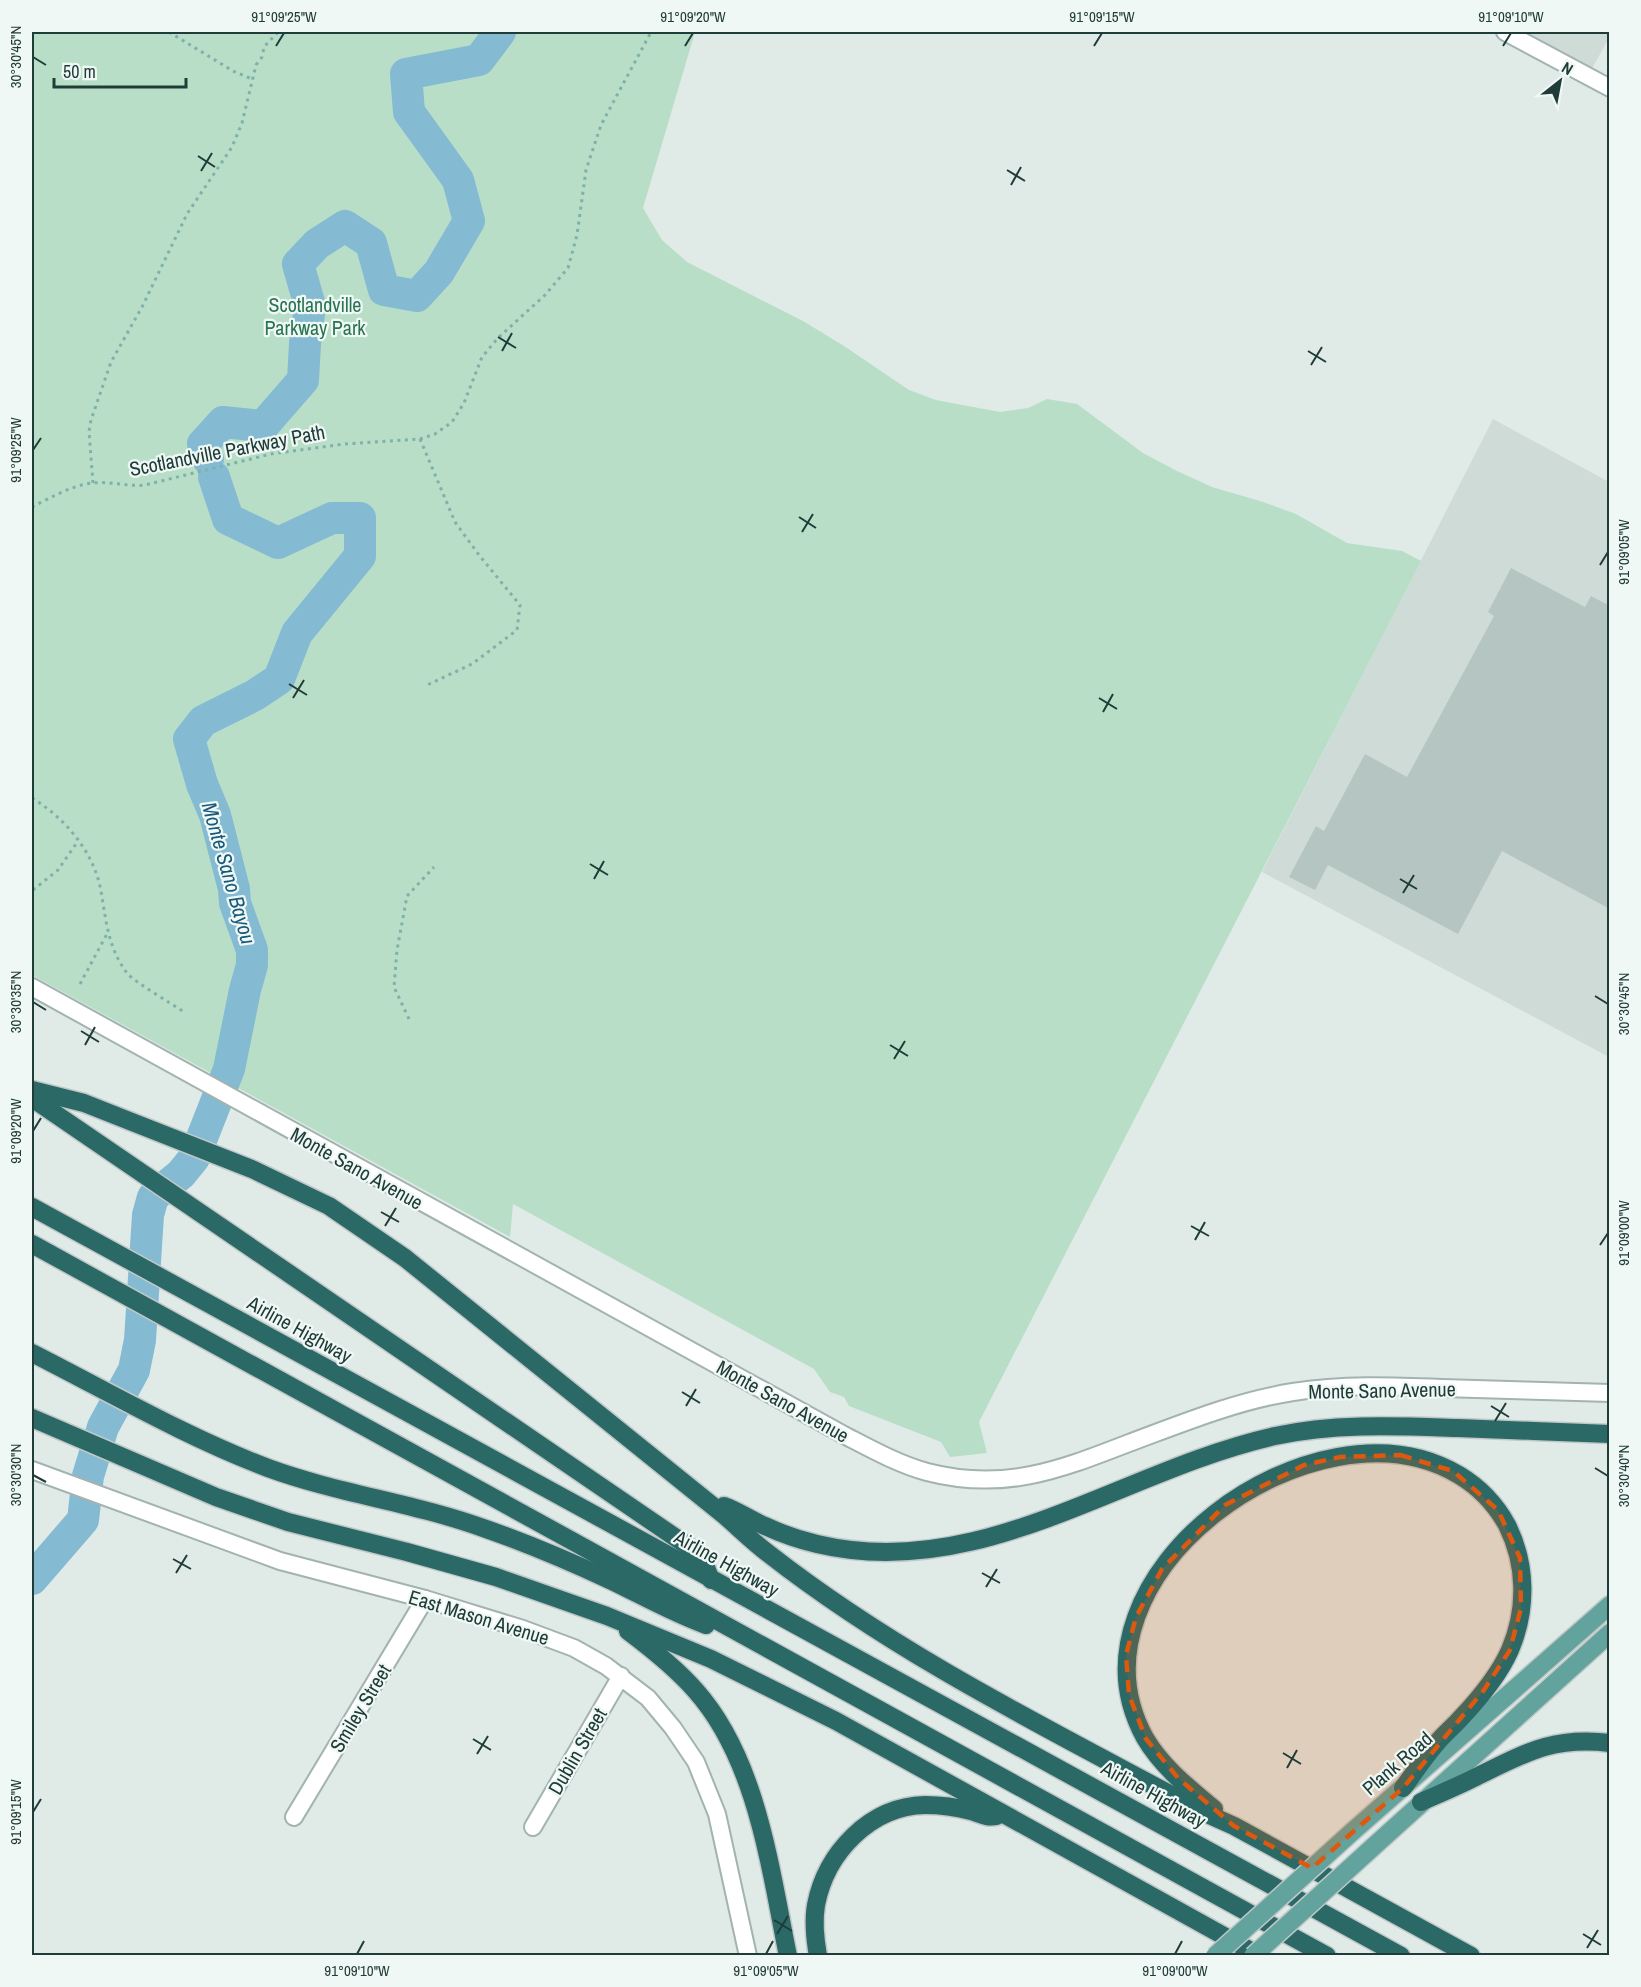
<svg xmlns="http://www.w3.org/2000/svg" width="1641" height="1987" viewBox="0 0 1641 1987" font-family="'Archivo Narrow',sans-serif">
<rect width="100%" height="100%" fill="#e0ebe8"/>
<g fill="#cedbd7">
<polygon points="1505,32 1609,32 1610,36 1588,76"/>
<polygon points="1493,419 1609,482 1609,1057 1262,872"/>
</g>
<polygon fill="#b8dec8" points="32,32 695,32 643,208 662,240 687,262 803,321 844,346 909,390 936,400 1000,412 1028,408 1047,399 1077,404 1143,453 1175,470 1212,487 1263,502 1296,514 1347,543 1402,551 1421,561 979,1422 987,1453 950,1457 941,1442 849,1406 844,1397 830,1392 814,1369 513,1204 510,1237 32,975"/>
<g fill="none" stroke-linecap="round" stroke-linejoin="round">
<g stroke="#85bad3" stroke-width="32">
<polyline points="208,459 203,444 223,422 263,426 303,380 305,344 310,306 298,264 317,244 345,226 371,243 384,290 417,296 439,272 469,221 458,180 409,112 406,74 479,60 500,32"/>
<polyline points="32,1579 83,1520 88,1476 103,1427 134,1370 140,1340 148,1215 153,1197 181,1174 194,1158 229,1069 245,990 252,965 252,950 235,903 234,889 215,815 202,784 189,739 203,721 255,695 279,679 297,633 360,556 360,518 332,518 278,543 228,519 214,477"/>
</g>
</g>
<polygon fill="#b5c6c2" points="1511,568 1585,607 1591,596 1610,606 1610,909 1502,851 1458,934 1328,865 1315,890 1289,877 1316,826 1324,831 1365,754 1407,777 1494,616 1488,612"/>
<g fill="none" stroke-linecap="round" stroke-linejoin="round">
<g stroke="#a3b3b0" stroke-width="20">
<g id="minor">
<polyline points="1505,32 1610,88"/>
<path d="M32 987 844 1435C871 1449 898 1464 927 1472 1004 1492 1059 1470 1129 1443 1183 1423 1236 1401 1293 1392 1342 1384 1392 1386 1442 1388 1498 1390 1554 1391 1610 1393"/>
<polyline points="32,1470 280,1561 425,1599 523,1629 574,1648 606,1666 648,1698 673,1728 696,1762 717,1814 748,1956"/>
<polyline points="294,1817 425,1599"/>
<polyline points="533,1827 621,1676"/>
</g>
</g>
<g stroke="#c1c8c8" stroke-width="21">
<g id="major">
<polyline points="1352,1832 1610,1605"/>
<polyline points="1373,1847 1610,1633"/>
</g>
</g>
<g stroke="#c1c8c8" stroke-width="21">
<g id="highway">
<path d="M32 1090 84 1103 127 1120 254 1170 329 1206 405 1258 724 1515C739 1528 753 1542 769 1554 902 1658 1057 1733 1205 1813L1234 1826 1471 1956"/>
<polyline points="32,1098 701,1555 711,1580"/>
<polyline points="32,1207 1401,1956"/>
<polyline points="32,1244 1327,1956"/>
<path d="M32 1353C109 1392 186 1437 268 1468 339 1494 415 1503 486 1529 529 1544 571 1562 612 1581 643 1596 673 1613 706 1625"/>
<polyline points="32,1418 216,1497 288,1522 407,1552 496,1577 607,1616 711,1659 836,1721 1260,1956"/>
<path d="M724 1506C738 1511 751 1520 765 1526 782 1534 800 1540 817 1544 981 1583 1122 1470 1275 1436 1335 1423 1397 1426 1458 1428 1509 1430 1559 1432 1610 1434"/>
<path d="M628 1631C652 1649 676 1668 696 1691 757 1760 770 1868 788 1956"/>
<path d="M1421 1802C1439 1794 1458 1786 1476 1777 1525 1753 1553 1736 1610 1743"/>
<path d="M1214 1809C1189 1788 1162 1767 1145 1738 1056 1576 1316 1389 1459 1475 1479 1487 1496 1505 1507 1525 1527 1565 1527 1610 1510 1650 1499 1675 1479 1699 1460 1719 1452 1728 1443 1735 1436 1744 1424 1758 1414 1773 1403 1788"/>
<path d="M818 1956C815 1939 813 1922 816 1905 826 1853 870 1806 925 1805 940 1805 956 1807 971 1811 981 1814 986 1818 997 1816"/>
</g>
</g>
<g stroke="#7fb0a9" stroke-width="3" stroke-dasharray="3 4.5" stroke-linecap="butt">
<polyline points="169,32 233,71 252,79"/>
<polyline points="420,439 455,522 479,555 520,605 517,630 472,664 425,686"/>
<polyline points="93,483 89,431 91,420 111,362 142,307 187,214 232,147 242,123 256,65 262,57 264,47 278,32"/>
<path d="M32 507C50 498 72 485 93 483 111 481 128 487 145 485L271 454 344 444 420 439 435 434 452 422 464 403 482 357 498 338 545 295 568 268 577 235 586 170 601 125 651 32"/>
<path d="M32 798C65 818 94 852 101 891 106 920 108 948 127 973 134 982 171 1003 184 1012"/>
<polyline points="33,890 58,870 78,841"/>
<polyline points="80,984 108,932"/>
<polyline points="409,1019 394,987 397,950 407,896 434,867"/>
</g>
<use href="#minor" stroke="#fff" stroke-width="16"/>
<use href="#major" stroke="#63a39d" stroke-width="18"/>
<use href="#highway" stroke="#2b6967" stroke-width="18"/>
<g stroke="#c1c8c8" stroke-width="21" stroke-linecap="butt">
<g id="major-bridge">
<polyline points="1215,1956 1352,1832"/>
<polyline points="1253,1956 1373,1847"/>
</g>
</g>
<use href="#major-bridge" stroke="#63a39d" stroke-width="18"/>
</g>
<path fill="#de580e" fill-opacity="0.2" stroke="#de580e" stroke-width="4.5" stroke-dasharray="12 8" stroke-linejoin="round" d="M1400 1455 1453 1471 1498 1510 1520 1558 1521 1608 1510 1650 1484 1690 1403 1788 1312 1868 1234 1826 1178 1778 1146 1739 1129 1695 1126 1655 1136 1617 1162 1569 1225 1505 1304 1465 1340 1457Z"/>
<path fill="none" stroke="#203c39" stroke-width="2" d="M276 46 284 33M685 46 693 33M1094 46 1102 33M1503 46 1511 33M33 57 46 65M198 156 215 167M1007 170 1025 181M201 171 212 153M1011 185 1021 167M498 337 516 348M502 351 512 333M1308 351 1326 362M1311 365 1322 347M33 450 41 438M799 517 816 528M802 532 813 514M1600 565 1608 552M289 684 307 695M293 698 304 680M1099 698 1117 709M1103 712 1113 694M590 864 608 875M594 879 604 861M1400 879 1417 889M1403 893 1414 875M1595 996 1608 1004M33 1002 46 1010M81 1031 99 1042M85 1045 95 1027M890 1045 908 1056M894 1059 905 1041M33 1131 41 1118M381 1212 399 1222M385 1226 396 1208M1191 1226 1209 1236M1195 1240 1205 1222M1600 1245 1608 1233M682 1392 700 1403M686 1406 696 1389M1491 1406 1509 1417M1495 1421 1506 1403M1595 1468 1608 1476M33 1475 46 1482M173 1559 191 1569M176 1573 187 1555M982 1573 1000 1583M986 1587 997 1569M473 1739 491 1750M1283 1753 1301 1764M477 1754 488 1736M1287 1768 1297 1750M33 1812 41 1799M774 1920 792 1931M777 1934 788 1916M1583 1934 1601 1945M1587 1948 1598 1930M357 1954 364 1941M766 1954 773 1941M1175 1954 1182 1941"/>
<g text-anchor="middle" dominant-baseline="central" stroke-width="4.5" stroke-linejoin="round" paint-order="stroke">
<g font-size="20" fill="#297453" stroke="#f0f8f5">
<text x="315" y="304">Scotlandville<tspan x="315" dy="23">Parkway Park</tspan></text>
</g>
<g font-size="20" fill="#203c39" stroke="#f0f8f5">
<text transform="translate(227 450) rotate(-11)">Scotlandville Parkway Path</text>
<text transform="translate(357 1168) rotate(29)">Monte Sano Avenue</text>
<text transform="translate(300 1329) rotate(29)">Airline Highway</text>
<text transform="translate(1382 1390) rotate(-1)">Monte Sano Avenue</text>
<text transform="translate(783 1401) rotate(29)">Monte Sano Avenue</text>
<text transform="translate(727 1563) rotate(29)">Airline Highway</text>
<text transform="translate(479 1617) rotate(17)">East Mason Avenue</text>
<text transform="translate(360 1708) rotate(-59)">Smiley Street</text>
<text transform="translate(577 1751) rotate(-60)">Dublin Street</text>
<text transform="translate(1397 1763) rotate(-41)">Plank Road</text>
<text transform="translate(1154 1794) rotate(29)">Airline Highway</text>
</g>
<g font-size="21" font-style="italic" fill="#18597a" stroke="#f0f8f5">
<text transform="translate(229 873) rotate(74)">Monte Sano Bayou</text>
</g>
</g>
<rect width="1641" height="1987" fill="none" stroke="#f0f8f5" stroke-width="66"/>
<g transform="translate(1560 81) rotate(31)" stroke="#f0f8f5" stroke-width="4.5" paint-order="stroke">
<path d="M0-4.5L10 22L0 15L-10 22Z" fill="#203c39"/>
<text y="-9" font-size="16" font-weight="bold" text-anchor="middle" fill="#203c39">N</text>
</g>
<path d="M54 78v9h132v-9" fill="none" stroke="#203c39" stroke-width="3"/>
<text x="63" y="78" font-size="18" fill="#203c39" stroke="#f0f8f5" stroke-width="4.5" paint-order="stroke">50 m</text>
<rect x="33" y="33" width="1575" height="1921" fill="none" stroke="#203c39" stroke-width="2"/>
<g font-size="15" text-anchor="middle" fill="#203c39">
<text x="284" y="22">91°09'25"W</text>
<text x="693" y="22">91°09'20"W</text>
<text x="1102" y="22">91°09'15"W</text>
<text x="1511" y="22">91°09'10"W</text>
<text transform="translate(16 57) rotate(-90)" y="5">30°30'45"N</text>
<text transform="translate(16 450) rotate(-90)" y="5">91°09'25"W</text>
<text transform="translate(1624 552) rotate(-90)" y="5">91°09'05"W</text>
<text transform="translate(16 1002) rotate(-90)" y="5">30°30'35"N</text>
<text transform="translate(1624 1004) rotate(-90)" y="5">30°30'45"N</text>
<text transform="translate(16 1131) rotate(-90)" y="5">91°09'20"W</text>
<text transform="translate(1624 1233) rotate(-90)" y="5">91°09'00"W</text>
<text transform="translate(16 1475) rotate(-90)" y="5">30°30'30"N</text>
<text transform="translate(1624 1476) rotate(-90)" y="5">30°30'40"N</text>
<text transform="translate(16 1812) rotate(-90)" y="5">91°09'15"W</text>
<text x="357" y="1976">91°09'10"W</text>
<text x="766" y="1976">91°09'05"W</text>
<text x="1175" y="1976">91°09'00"W</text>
</g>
</svg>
